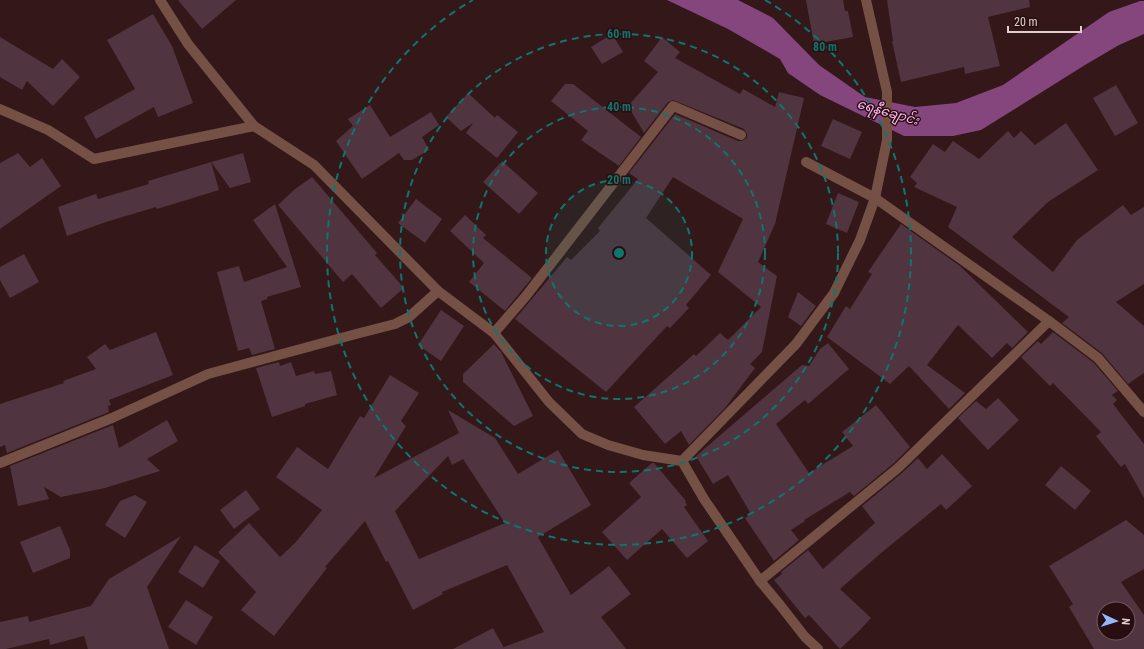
<svg xmlns="http://www.w3.org/2000/svg" width="1144" height="649" viewBox="0 0 1144 649" font-family="'Roboto Condensed','Noto Sans Myanmar',sans-serif">
<rect width="100%" height="100%" fill="#331719"/>
<polygon fill="#85467e" points="667,0 738,0 773,18 819,65 865,97 915,107 956,103 1003,85 1109,12 1140,1 1144,1 1144,34 1119,45 1085,65 981,130 953,136 904,136 820,95 788,73 780,59 728,29"/>
<g fill="#50343f" fill-rule="evenodd">
<polygon points="178,0 236,0 202,29"/>
<polygon points="806,0 843,0 845,11 848,11 853,37 814,44"/>
<polygon points="887,0 1029,0 1030,7 988,17 1000,66 965,74 964,67 901,82 892,41 893,41"/>
<polygon points="153,14 172,46 193,103 158,117 154,107 96,139 84,117 135,89 107,40"/>
<polygon points="612,34 623,52 602,64 591,47"/>
<polygon points="0,37 53,69 62,59 80,77 53,106 27,81 22,90 0,77"/>
<polygon points="662,37 680,52 675,58 740,94 743,89 775,107 779,92 804,98 775,224 758,262 777,276 762,352 750,364 755,368 725,408 689,445 681,431 665,444 634,407 694,354 696,356 720,333 728,340 761,307 718,272 743,219 673,177 646,218 711,275 686,305 689,308 670,328 667,326 606,392 515,319 567,257 571,260 600,231 598,228 638,179 629,173 651,145 653,147 651,145 675,114 738,141 742,141 747,138 747,134 744,129 673,100 668,102 644,133 628,106 658,72 644,61"/>
<polygon points="565,84 573,84 641,137 619,166 581,140 588,131 551,101"/>
<polygon points="1116,85 1138,123 1115,136 1093,98"/>
<polygon points="468,93 495,118 497,115 518,132 497,158 466,133 473,123 461,131 446,117"/>
<polygon points="370,105 390,137 431,112 439,125 422,137 429,150 412,160 404,160 399,153 362,179 336,141 353,126 348,119"/>
<polygon points="833,119 862,132 850,159 821,146"/>
<polygon points="1066,123 1098,170 1048,202 1012,237 1053,272 1077,240 1123,205 1131,215 1144,207 1144,284 1116,302 1144,326 1144,373 1128,384 1102,353 1062,323 1069,317 948,227 957,207 914,187 917,183 910,177 933,144 945,152 953,141 979,159 1008,131 1014,138 1021,131 1035,145"/>
<polygon points="18,153 30,167 42,158 61,186 0,229 0,163"/>
<polygon points="243,153 251,182 230,188 211,162"/>
<polygon points="502,161 538,193 519,214 483,182"/>
<polygon points="211,162 219,190 157,209 156,207 106,222 67,236 58,207 96,194 98,199 149,184 148,181"/>
<polygon points="312,177 377,253 375,255 404,288 381,308 352,274 343,282 278,205 295,189"/>
<polygon points="838,193 859,202 847,233 826,224"/>
<polygon points="416,199 442,219 425,243 398,223"/>
<polygon points="275,204 301,287 267,297 267,299 261,301 275,349 252,355 249,348 238,351 217,272 239,266 244,282 287,267 253,220"/>
<polygon points="465,215 486,235 483,238 532,278 505,311 469,282 484,263 450,231"/>
<polygon points="901,224 960,266 1028,332 1012,348 1007,343 992,358 958,325 927,365 965,393 949,409 909,366 890,384 827,337 846,306 850,309 872,274 868,272"/>
<polygon points="24,254 39,282 10,298 0,280 0,267"/>
<polygon points="798,292 816,306 801,326 788,317"/>
<polygon points="441,310 464,326 441,361 418,345"/>
<polygon points="156,332 173,375 109,400 111,405 108,406 109,412 7,453 5,445 0,447 0,404 64,383 63,381 96,369 87,357 105,344 110,350"/>
<polygon points="1053,332 1094,363 1118,391 1112,395 1117,400 1113,404 1144,444 1144,498 1125,464 1121,467 1096,436 1101,432 1053,383 1050,386 1021,357 1038,341 1041,344"/>
<polygon points="828,343 849,369 808,404 805,400 776,424 809,473 853,446 842,432 876,405 910,447 894,463 854,496 850,492 804,520 805,521 791,530 799,540 774,561 745,518 751,514 728,475 713,484 696,456 802,365 809,366 820,349"/>
<polygon points="494,344 501,352 533,416 514,426 463,382 463,374"/>
<polygon points="279,362 280,366 291,362 296,376 314,371 315,374 331,371 337,395 305,404 305,406 272,417 256,368"/>
<path d="M390 375 419 393 401 421 406 426 374 478 459 433 448 410 495 438 518 474 558 450 591 505 538 537 571 595 609 566 631 594 601 617 626 649H453L493 628 504 648V647L544 632 507 565 442 592 443 594 413 610 388 561 386 562 365 521 325 567 327 568 274 636 241 610 256 592 218 552 249 523 280 557 295 543 322 510 276 477 297 447 328 469 360 416 364 418ZM448 456 452 465 463 459 505 523 419 559 395 511Z"/>
<polygon points="998,398 1019,420 988,450 958,418 976,401 986,409"/>
<polygon points="167,420 178,441 147,459 160,471 105,488 61,497 44,487 49,499 18,506 10,466 113,425 119,448"/>
<polygon points="942,454 972,486 946,510 941,504 881,553 840,589 871,618 858,632 840,649 809,615 805,618 774,580 782,574 781,572 808,550 823,569 875,523 862,506 902,473 918,458 927,469"/>
<polygon points="652,463 654,463 686,501 685,502 687,505 684,507 708,541 687,558 662,529 627,560 602,532 641,497 629,483"/>
<polygon points="1061,466 1091,491 1075,510 1045,485"/>
<polygon points="246,490 260,509 234,529 220,510"/>
<polygon points="135,495 147,502 125,538 105,525 120,501"/>
<path d="M1126 520 1144 535V569L1121 582 1144 615V649H1094L1069 607 1073 604 1049 566ZM1104 609H1128V633H1104Z"/>
<polygon points="60,526 70,550 70,558 33,573 20,542"/>
<polygon points="181,536 147,587 169,649 88,649 84,636 50,645 49,639 6,649 0,649 0,622 28,616 29,622 91,606 109,579"/>
<polygon points="195,545 220,561 203,588 178,572"/>
<polygon points="186,600 213,617 196,645 168,627"/>
</g>
<g fill="none" stroke-linecap="round" stroke-linejoin="round">
<g stroke="#745045" stroke-width="10">
<polyline points="160,0 188,44 254,126 314,165 438,291 494,333 549,402 582,434 608,445 643,455 682,461"/>
<polyline points="0,109 48,130 94,159 254,126"/>
<polyline points="806,162 875,198 1049,321 1098,358 1144,412"/>
<polyline points="494,333 526,296 673,106 741,135"/>
<polyline points="0,463 112,418 208,374 356,334 395,324 409,317 438,291"/>
<polyline points="760,581 898,468 1049,321"/>
<polyline points="818,649 805,637 780,605 760,581 704,499 682,461 796,344 834,293 860,240 875,198 887,140 887,92 866,0"/>
</g>
</g>
<circle cx="619" cy="253" r="73" fill="#0f766e" fill-opacity=".12"/>
<g fill="none" stroke="#0f766e" stroke-width="2" stroke-dasharray="7 5">
<circle cx="619" cy="253" r="73"/>
<circle cx="619" cy="253" r="146"/>
<circle cx="619" cy="253" r="219"/>
<path d="M765 0A292 292 0 1 1 473 0"/>
</g>
<g text-anchor="middle" dominant-baseline="central" stroke-width="3" stroke-linejoin="round" paint-order="stroke">
<g font-size="13" font-style="italic" fill="#feb5f3" stroke="#280e10">
<text transform="translate(888 112) rotate(16)">ရေနီချောင်း</text>
</g>
</g>
<circle cx="619" cy="253" r="6" fill="#0f766e" stroke="#280e10" stroke-width="2"/>
<g font-size="12" text-anchor="middle" font-weight="bold" fill="#0f766e" stroke="#280e10" stroke-width="3" stroke-linejoin="round" paint-order="stroke">
<text x="619" y="38">60 m</text>
<text x="825" y="51">80 m</text>
<text x="619" y="111">40 m</text>
<text x="619" y="184">20 m</text>
</g>
<g transform="translate(1116 621) rotate(94)"><circle r="19" fill="#280e10" stroke="#725b5c"/>
<path d="M0-3L7 15L0 10L-7 15Z" fill="#96b6fd"/>
<text y="-6" font-size="11" font-weight="bold" text-anchor="middle" fill="#e1cece">N</text>
</g>
<path d="M1008 26v6h73v-6" fill="none" stroke="#e1cece" stroke-width="2"/>
<text x="1014" y="26" font-size="12" fill="#e1cece" stroke="#280e10" stroke-width="3" paint-order="stroke">20 m</text>
</svg>
